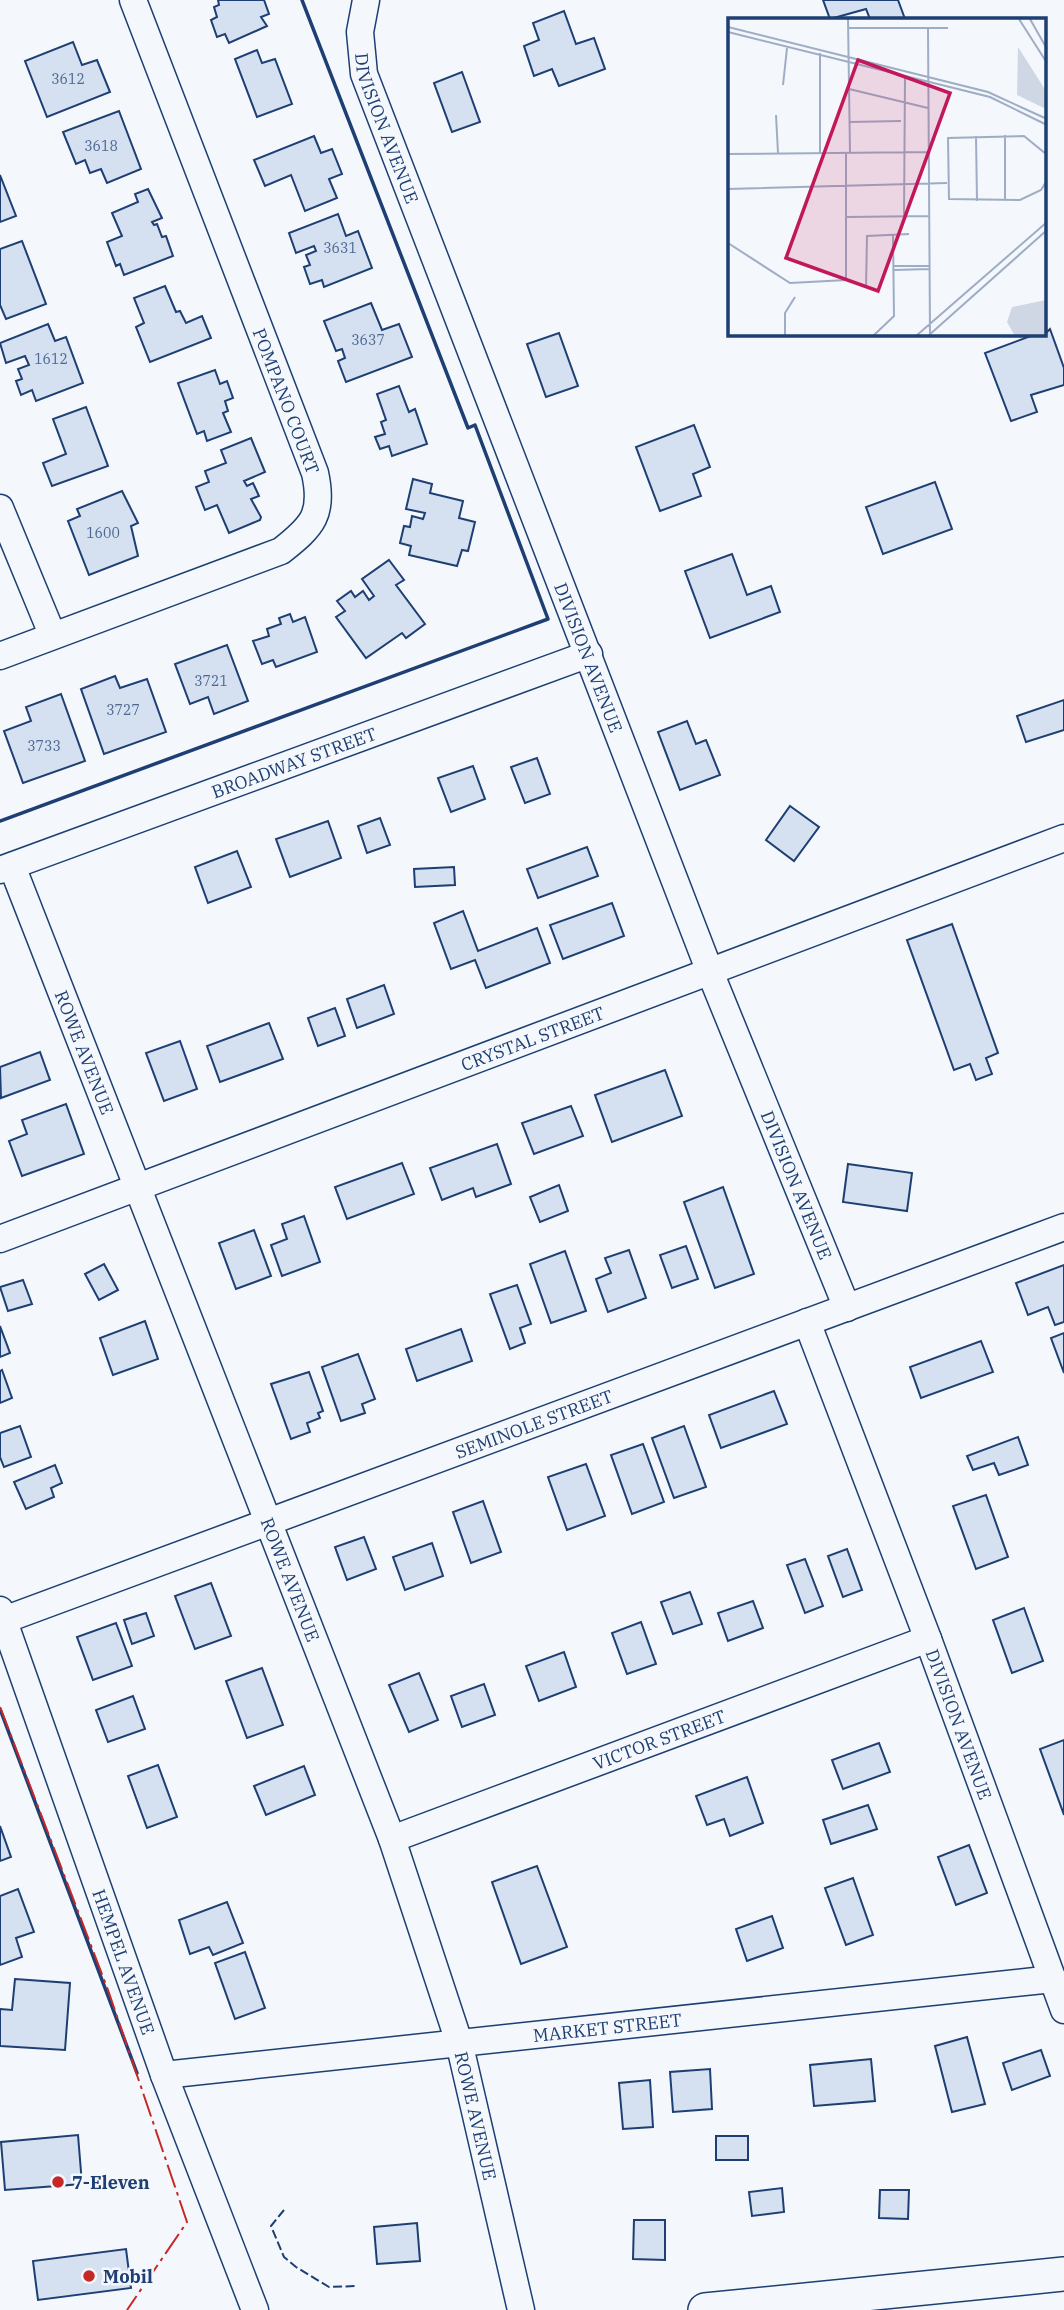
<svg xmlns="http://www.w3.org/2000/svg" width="1064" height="2310" viewBox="0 0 1064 2310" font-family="'IBM Plex Serif',serif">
<rect width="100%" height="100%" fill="#f4f7fb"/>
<g fill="#d5e0f0" stroke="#1d3f73" stroke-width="2">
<polygon points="218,0 264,0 269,14 261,17 267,26 229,43 225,34 217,37 211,20 217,17 214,7 219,5"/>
<polygon points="823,0 898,0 905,19 870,19 866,9 830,19"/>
<polygon points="564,11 576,44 594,38 605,69 559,86 552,69 534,76 524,46 539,40 533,23"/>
<polygon points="73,42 82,65 97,60 110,92 47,117 25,61"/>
<polygon points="257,50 262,63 275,59 292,104 257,117 235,59"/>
<polygon points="462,72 480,122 452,132 434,83"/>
<polygon points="119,111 141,169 107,183 101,169 90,173 85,160 76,164 63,132"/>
<polygon points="314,136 321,153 332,149 342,174 329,179 337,198 305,211 291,175 265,186 254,160"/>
<polygon points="0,175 16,216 0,222"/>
<polygon points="148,189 162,218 152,222 154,225 157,224 162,237 166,236 173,256 124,275 120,264 116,266 107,242 122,236 112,213 138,202 135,194"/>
<polygon points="338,214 346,236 358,231 372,268 324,287 322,280 310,284 304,267 310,265 306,255 316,251 314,246 296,253 289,233"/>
<polygon points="22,241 46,304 6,319 0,305 0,249"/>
<polygon points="165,286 176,312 180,311 186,323 202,316 211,338 150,362 136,327 144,323 134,298"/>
<polygon points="371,303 382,330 399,324 412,357 346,382 338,361 345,358 342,349 336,351 324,321"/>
<polygon points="48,324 55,341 66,337 83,383 36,401 32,390 21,395 16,381 22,379 18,369 29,365 25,356 6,363 0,343"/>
<polygon points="1050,329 1064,368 1064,385 1031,395 1037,412 1011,421 985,353 1036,334 1045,334"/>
<polygon points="559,333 578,386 546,397 527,344"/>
<polygon points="215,370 220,384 227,381 233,398 225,401 228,411 223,413 231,432 207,441 204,431 197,434 178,383"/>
<polygon points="399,386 409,412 415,409 427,444 392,456 389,446 380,449 375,437 385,434 381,422 386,420 377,394"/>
<polygon points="86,407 108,466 52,486 43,463 66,454 53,419"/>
<polygon points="694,425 710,467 693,474 701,496 660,511 636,447"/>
<polygon points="251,438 265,472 244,481 247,486 253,483 259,496 251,499 261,517 260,520 229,533 217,505 205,510 196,487 209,482 205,471 226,463 221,450"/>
<polygon points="413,479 432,484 430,493 463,501 459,518 475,522 468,551 462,550 457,566 409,555 411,546 400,543 404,526 410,527 412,516 423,519 425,513 406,509"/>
<polygon points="935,482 952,529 883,554 866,507"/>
<polygon points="122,491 138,523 131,526 138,556 89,575 68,521 80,516 77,509"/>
<polygon points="732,554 747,595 771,586 780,612 710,638 685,571"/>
<polygon points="389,560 404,580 396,585 425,624 406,638 402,633 366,658 336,617 345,611 337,601 351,591 355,597 363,591 369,600 374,596 362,579"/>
<polygon points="290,614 293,622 305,617 317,652 276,667 273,660 262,664 253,641 269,636 267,629 281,624 279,618"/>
<polygon points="227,645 248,701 214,714 208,697 190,704 175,664"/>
<polygon points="115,676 120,688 147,679 166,732 104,754 81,689"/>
<polygon points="61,694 85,761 23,783 4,731 31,721 26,707"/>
<polygon points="1064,700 1064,730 1026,742 1017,716"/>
<polygon points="687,721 696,744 706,740 720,775 680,790 658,732"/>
<polygon points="537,758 550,794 525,803 511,767"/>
<polygon points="473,766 485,799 451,812 438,778"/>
<polygon points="790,806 819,827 794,861 766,840"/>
<polygon points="380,818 390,845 367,853 358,826"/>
<polygon points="328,821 341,858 290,877 276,839"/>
<polygon points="587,847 598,876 538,898 527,869"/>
<polygon points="237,851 251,887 208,903 195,867"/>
<polygon points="454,867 455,885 415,887 414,869"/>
<polygon points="612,903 624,936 563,959 550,925"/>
<polygon points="463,911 478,951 537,928 550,963 486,988 475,960 451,969 434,923"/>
<polygon points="952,924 998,1053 986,1058 992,1074 976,1080 970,1064 954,1070 907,940"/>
<polygon points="384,985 394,1014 357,1028 347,999"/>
<polygon points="335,1008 345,1036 318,1046 308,1018"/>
<polygon points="269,1023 283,1059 220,1082 207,1046"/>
<polygon points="180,1041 197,1089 164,1101 146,1053"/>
<polygon points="40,1052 50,1080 1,1098 0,1067"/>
<polygon points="665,1070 682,1116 612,1142 595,1095"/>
<polygon points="66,1104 84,1154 22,1176 9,1141 27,1134 22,1120"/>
<polygon points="571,1106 583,1136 534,1154 522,1123"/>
<polygon points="497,1144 511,1184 476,1197 473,1188 442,1200 430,1168"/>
<polygon points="402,1163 414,1194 347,1219 335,1187"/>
<polygon points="848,1164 912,1173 907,1211 843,1202"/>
<polygon points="559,1185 568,1211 540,1222 530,1197"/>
<polygon points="723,1187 754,1274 715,1288 684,1202"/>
<polygon points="304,1216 320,1262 282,1276 271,1245 287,1239 282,1224"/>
<polygon points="254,1230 271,1276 236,1289 219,1243"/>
<polygon points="686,1246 698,1279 672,1288 660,1255"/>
<polygon points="629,1250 646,1298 608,1312 596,1279 611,1273 605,1258"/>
<polygon points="565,1251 586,1311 551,1323 530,1264"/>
<polygon points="104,1264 118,1290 99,1300 85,1274"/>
<polygon points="1064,1265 1064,1322 1055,1325 1048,1307 1028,1315 1016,1283"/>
<polygon points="23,1280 32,1304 8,1311 0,1287"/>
<polygon points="517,1285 531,1324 520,1328 525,1343 510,1349 490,1294"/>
<polygon points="145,1321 158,1359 113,1375 100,1338"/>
<polygon points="0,1326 10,1353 0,1357"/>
<polygon points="461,1329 472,1361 417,1381 406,1349"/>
<polygon points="1064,1333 1064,1373 1051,1338"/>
<polygon points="981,1341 993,1372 921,1398 910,1367"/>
<polygon points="358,1354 375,1399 362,1404 365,1413 341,1421 322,1367"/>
<polygon points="2,1370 12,1398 0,1403 0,1371"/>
<polygon points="309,1372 323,1411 318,1413 320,1418 307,1423 310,1432 291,1439 271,1384"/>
<polygon points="774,1391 787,1424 721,1448 709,1415"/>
<polygon points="20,1426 31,1457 4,1467 0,1457 0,1433"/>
<polygon points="684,1426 706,1487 674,1498 652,1438"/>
<polygon points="1018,1437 1028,1465 999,1475 994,1463 973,1470 967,1456"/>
<polygon points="643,1444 664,1502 632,1514 611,1455"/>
<polygon points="586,1464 605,1516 567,1530 548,1477"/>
<polygon points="55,1465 62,1483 51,1488 54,1497 26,1509 14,1482"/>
<polygon points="986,1495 1008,1557 976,1569 953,1506"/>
<polygon points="483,1501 501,1552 471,1563 453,1512"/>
<polygon points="364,1537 376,1569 347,1580 335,1547"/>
<polygon points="432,1543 443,1576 405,1590 393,1557"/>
<polygon points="847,1549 862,1590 843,1597 828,1556"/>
<polygon points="805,1559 823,1606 805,1613 787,1565"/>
<polygon points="211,1583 231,1636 195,1649 175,1596"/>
<polygon points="690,1592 702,1624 673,1634 661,1602"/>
<polygon points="753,1601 763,1628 728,1641 718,1613"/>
<polygon points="1024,1608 1043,1661 1012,1673 993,1620"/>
<polygon points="146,1613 154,1636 132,1644 124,1620"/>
<polygon points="641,1622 656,1664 627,1674 612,1633"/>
<polygon points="116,1623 132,1666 93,1680 77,1637"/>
<polygon points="564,1652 576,1687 539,1701 526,1666"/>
<polygon points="262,1668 283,1725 247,1738 226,1681"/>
<polygon points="419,1673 438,1720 409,1732 389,1685"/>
<polygon points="484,1684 495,1715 462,1727 451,1696"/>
<polygon points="133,1696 145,1729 108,1742 96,1710"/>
<polygon points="1064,1740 1064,1815 1040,1749"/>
<polygon points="879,1743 890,1772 843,1789 832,1760"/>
<polygon points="158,1765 177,1817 147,1828 128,1776"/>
<polygon points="304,1766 315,1795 266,1815 254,1786"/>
<polygon points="747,1777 763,1823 730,1836 724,1819 707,1825 696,1796"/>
<polygon points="868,1805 877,1829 831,1844 823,1820"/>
<polygon points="0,1826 11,1857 0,1861"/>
<polygon points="969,1845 987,1893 956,1905 938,1857"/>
<polygon points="537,1866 567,1947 521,1964 492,1882"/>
<polygon points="853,1878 873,1935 846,1945 825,1888"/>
<polygon points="18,1889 34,1932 16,1938 22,1957 0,1965 0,1896"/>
<polygon points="227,1902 243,1943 213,1955 209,1947 190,1954 179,1920"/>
<polygon points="772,1916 783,1948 747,1961 736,1929"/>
<polygon points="245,1952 265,2008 235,2019 215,1963"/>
<polygon points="15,1979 70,1983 65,2050 0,2046 0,2009 12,2010"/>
<polygon points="967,2037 985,2104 952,2112 935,2046"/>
<polygon points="1041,2050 1050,2076 1012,2090 1003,2063"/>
<polygon points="871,2059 875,2101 814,2106 810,2065"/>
<polygon points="710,2069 712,2109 673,2112 670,2072"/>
<polygon points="650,2080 653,2127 623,2129 619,2083"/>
<polygon points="78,2135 82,2184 5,2190 1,2142"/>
<rect x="716" y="2136" width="32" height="24"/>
<polygon points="782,2188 784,2212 752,2216 749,2192"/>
<polygon points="880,2190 909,2190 908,2219 879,2218"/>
<polygon points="634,2220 665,2220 665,2260 633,2259"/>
<polygon points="417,2223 420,2261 377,2264 374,2227"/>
<polygon points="126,2249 131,2288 38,2300 33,2261"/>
</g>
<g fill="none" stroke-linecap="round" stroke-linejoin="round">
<g stroke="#1d3f73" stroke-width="29">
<g id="minor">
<path id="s1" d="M366 0 360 32 364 74 710 972 847 1308"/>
<polyline points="0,508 52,634"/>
<path d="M0 656 281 551C313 526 324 514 315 473L133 0"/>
<path id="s2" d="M12 866 392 1839 459 2042 521 2310"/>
<path id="s3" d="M0 870 589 654"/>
<path id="s4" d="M0 1239 1064 838"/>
<path id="s5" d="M807 1322 928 1639 1064 2010"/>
<path id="s6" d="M0 1610 164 2075 255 2310"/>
<path id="s7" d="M4 1620 1064 1227"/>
<path id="s8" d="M392 1839 928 1639"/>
<path id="s9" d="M164 2075 1053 1979"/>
</g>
</g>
<g stroke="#1d3f73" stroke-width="36">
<polyline id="major" points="705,2310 1064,2274"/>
</g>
<use href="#minor" stroke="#f4f7fb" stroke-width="26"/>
<use href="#major" stroke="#f4f7fb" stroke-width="33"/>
<polyline stroke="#1d3f73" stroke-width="2" stroke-dasharray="9 3.5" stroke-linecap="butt" points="284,2210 271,2226 284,2257 296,2267 329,2287 356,2286"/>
<g stroke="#1d3f73" stroke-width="3.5">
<polyline points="0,821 548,619 475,425 468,428 302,0"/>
<polyline points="0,1709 137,2073"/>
</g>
<polyline stroke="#c62828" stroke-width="2" stroke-dasharray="24 5 3.5 5" stroke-linecap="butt" points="0,1707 108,1990 187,2222 127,2310"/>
</g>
<g fill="#c62828" stroke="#f4f7fb" stroke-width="2.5">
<circle cx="58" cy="2182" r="7"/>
<circle cx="89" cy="2276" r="7"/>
</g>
<g text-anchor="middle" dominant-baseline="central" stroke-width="5" stroke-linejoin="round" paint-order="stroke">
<g font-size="14" fill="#4b6792">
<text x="68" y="79">3612</text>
<text x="101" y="146">3618</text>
<text x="340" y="248">3631</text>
<text x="368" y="340">3637</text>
<text x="51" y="359">1612</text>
<text x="103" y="533">1600</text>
<text x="211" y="681">3721</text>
<text x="123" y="710">3727</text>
<text x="44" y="746">3733</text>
</g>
<g font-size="18" fill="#1d3f73" stroke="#f4f7fb">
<text stroke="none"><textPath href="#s1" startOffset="133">DIVISION AVENUE</textPath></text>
<text transform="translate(286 401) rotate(69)">POMPANO COURT</text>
<text stroke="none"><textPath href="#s1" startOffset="700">DIVISION AVENUE</textPath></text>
<text stroke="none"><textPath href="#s3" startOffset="313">BROADWAY STREET</textPath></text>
<text stroke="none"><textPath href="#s4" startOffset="569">CRYSTAL STREET</textPath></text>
<text stroke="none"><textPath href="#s2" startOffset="200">ROWE AVENUE</textPath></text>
<text stroke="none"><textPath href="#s1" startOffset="1267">DIVISION AVENUE</textPath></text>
<text stroke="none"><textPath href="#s7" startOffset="565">SEMINOLE STREET</textPath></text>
<text stroke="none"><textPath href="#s2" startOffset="766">ROWE AVENUE</textPath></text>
<text stroke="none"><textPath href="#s5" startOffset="430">DIVISION AVENUE</textPath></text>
<text stroke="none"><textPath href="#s8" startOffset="285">VICTOR STREET</textPath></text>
<text stroke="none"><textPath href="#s6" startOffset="373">HEMPEL AVENUE</textPath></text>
<text stroke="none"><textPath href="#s9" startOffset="446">MARKET STREET</textPath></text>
<text stroke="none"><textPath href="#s2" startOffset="1334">ROWE AVENUE</textPath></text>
</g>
<g font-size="18" font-weight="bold" fill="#1d3f73" stroke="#f4f7fb" text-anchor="start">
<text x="72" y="2182">7-Eleven</text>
<text x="103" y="2276">Mobil</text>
</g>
</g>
<g transform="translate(728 18)">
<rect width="318" height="318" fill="#f4f7fb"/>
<path d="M290 29 318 73V91L289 77ZM318 282V318H287L279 304 284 289Z" fill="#cfd7e4"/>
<path fill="none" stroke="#9eadc5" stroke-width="2" d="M120 1 122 135M291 1 319 45M302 1 319 31M0 9 260 74 319 101M121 10H220M200 10 202 316M0 14 262 79 319 107M92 35V135M55 67 59 30M121 71 200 90M48 97 50 135M121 104 173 103M277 117V182M248 118 249 183M296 118 318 136V164L313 172 292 182 221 181 220 120ZM0 136 200 134M0 171 219 165M119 199 201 198M176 199 177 59M0 225 62 265 118 262V135M166 248H201M166 252 201 251M138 270 139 218 181 216M57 318V295L67 279M145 318 166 298 165 217M188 318 319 204M200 318 319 212"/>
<path fill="#c2185b" fill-opacity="0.15" stroke="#c2185b" stroke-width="3.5" d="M130 42 222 75 150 273 58 240Z"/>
<rect width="318" height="318" fill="none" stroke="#1d3f73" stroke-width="3.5"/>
</g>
</svg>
